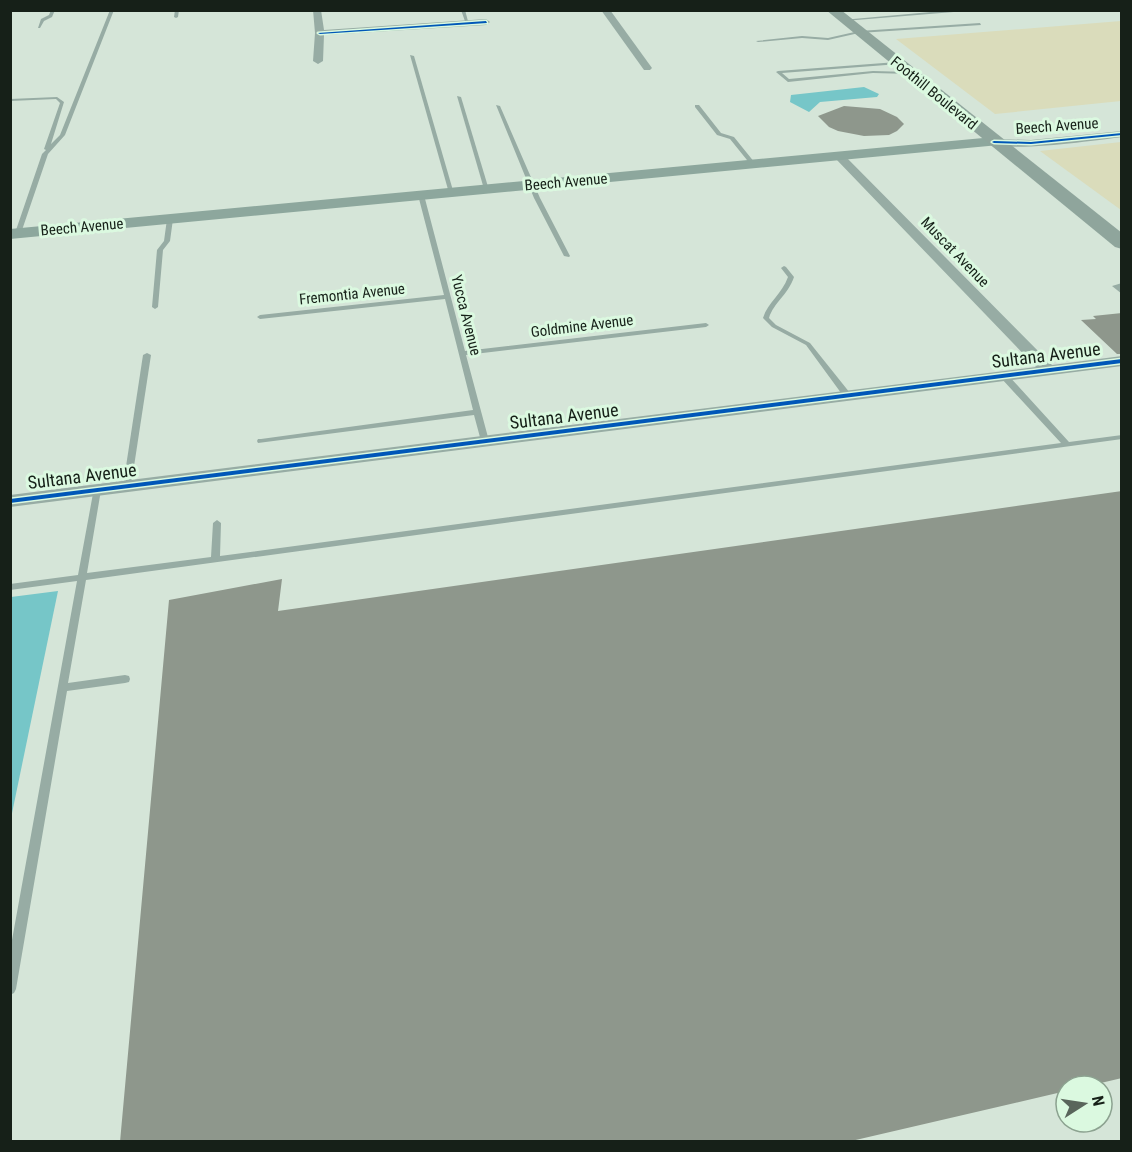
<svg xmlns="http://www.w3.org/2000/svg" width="1132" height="1152" viewBox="0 0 1132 1152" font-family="'Roboto Condensed',sans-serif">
<rect width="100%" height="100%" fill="#d5e5d8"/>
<g fill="#dadcbb">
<polygon points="1121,21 1121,101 995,114 896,39"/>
<polygon points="1121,142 1121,210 1040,151"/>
</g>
<g fill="#76c6c8">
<polygon points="864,87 879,94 877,97 820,102 809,112 790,102 791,95"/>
<polygon points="58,591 11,818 11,597"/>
</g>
<g fill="#8e978c">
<polygon points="844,106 880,109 897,117 904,124 897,131 889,135 864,136 838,131 829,127 818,116"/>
<polygon points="1122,313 1122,354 1117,354 1081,320 1096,319 1093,316"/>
<polygon points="1122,491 1122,1078 1088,1086 1066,1086 1066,1091 847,1142 120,1142 169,600 282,579 278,611"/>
</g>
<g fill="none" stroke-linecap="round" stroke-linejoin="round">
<g fill="#97aca4" fill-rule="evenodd">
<polygon points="51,10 55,10 52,17 44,21 40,28 38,28 41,19 49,15"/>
<polygon points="110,10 114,10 65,135 48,154 21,233 16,234 15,233 42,154 46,150 44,149 60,103 56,99 10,101 10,99 57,97 64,102 51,144 60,135"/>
<polygon points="175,10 179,10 178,17 176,18 174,17"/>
<polygon points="461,10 465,10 469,25 466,24"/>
<polygon points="953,10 978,10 844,21 842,20"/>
<polygon points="980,23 981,25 859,33 828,40 802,38 758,42 756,41 802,36 828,38 859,31"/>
<polygon points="410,55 414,56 454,194 449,193"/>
<polygon points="897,62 899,64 782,73 789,79 873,71 909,72 911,74 873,73 788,82 776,72 778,71"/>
<polygon points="457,96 461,97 489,190 484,189"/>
<polygon points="496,105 500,106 540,198 570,256 569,257 564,256 534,198"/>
<polygon points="695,105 699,105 721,133 734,137 755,163 755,165 751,165 730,139 717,135 695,107"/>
<polygon points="421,193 424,195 465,351 706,323 709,325 706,327 466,355 489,441 488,443 482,443 481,441 474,415 258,443 257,441 258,439 261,439 473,410 445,299 260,319 257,317 260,315 444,295 418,195"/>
<polygon points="170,217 173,219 170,241 163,250 158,307 155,309 152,307 157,250 164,241 167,219"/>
<path d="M784 266 786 267 794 277C788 295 774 302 769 318L776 325 810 343 850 393V397H844L806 345 772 327 763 318C768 302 782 294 788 277L781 268Z"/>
<polygon points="1122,283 1122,287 1120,287 1122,294 1112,286"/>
<polygon points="147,353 151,355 131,486 127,489 123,486 143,355"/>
<polygon points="1001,374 1007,374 1069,442 1122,435 1122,439 86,580 68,683 125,675 129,676 130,679 129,682 125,683 67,691 16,989 14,993 10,995 10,951 77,581 10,590 10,584 78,575 94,488 100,488 101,490 87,573 211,557 213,523 217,520 221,523 220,556 1061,443 1001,378"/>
</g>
<g fill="#97aca4" fill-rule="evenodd">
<polygon points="313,10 321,10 324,30 486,19 490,22 486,25 324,35 323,61 318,64 313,61 315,33"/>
<polygon points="601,10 610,10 652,68 650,70 644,70"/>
<path d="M1122 131V137C1098 140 1003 154 988 142L994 139 1031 140Z"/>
<polygon points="839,153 843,154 1052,365 1122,356 1122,366 10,507 10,495 1036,367 835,158 833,156"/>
</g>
<polygon fill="#8da79d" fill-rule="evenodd" points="994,137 1002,142 999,145 10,239 10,229"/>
<polygon fill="#8fa59c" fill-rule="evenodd" points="826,10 841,10 1122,233 1122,249 1115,247"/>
<g stroke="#dbf9e0" stroke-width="3">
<g id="cycleway">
<polygon points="486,21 487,23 320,34 318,33"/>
<polygon points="1122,133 1122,135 1031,144 994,143 992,142 994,141 1031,142"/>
<polygon points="1122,359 1122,363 10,503 10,499"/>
</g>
</g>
<use href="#cycleway" fill="#0057b8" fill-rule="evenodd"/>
</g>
<g text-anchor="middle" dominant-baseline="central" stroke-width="6" stroke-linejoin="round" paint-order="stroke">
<g font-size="15" fill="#162018" stroke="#dbf9e0">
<text transform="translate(934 93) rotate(39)">Foothill Boulevard</text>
<text transform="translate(1057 126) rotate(-4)">Beech Avenue</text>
<text transform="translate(566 182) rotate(-5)">Beech Avenue</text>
<text transform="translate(82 227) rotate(-5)">Beech Avenue</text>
<text transform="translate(955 252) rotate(46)">Muscat Avenue</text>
<text transform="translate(352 294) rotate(-6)">Fremontia Avenue</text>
<text transform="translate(466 315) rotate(76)">Yucca Avenue</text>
<text transform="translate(582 326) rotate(-7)">Goldmine Avenue</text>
</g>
<g font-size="18" fill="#162018" stroke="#dbf9e0">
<text transform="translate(1046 355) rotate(-7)">Sultana Avenue</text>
<text transform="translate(564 416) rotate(-7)">Sultana Avenue</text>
<text transform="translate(82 476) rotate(-7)">Sultana Avenue</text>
</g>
</g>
<rect width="1132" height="1152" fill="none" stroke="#162018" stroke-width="24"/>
<g transform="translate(1084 1104) rotate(78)"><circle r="28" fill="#dbf9e0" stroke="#8ca290" stroke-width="1.5"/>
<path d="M0-4.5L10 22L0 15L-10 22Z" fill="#59655b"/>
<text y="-9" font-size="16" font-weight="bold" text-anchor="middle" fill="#162018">N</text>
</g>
</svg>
